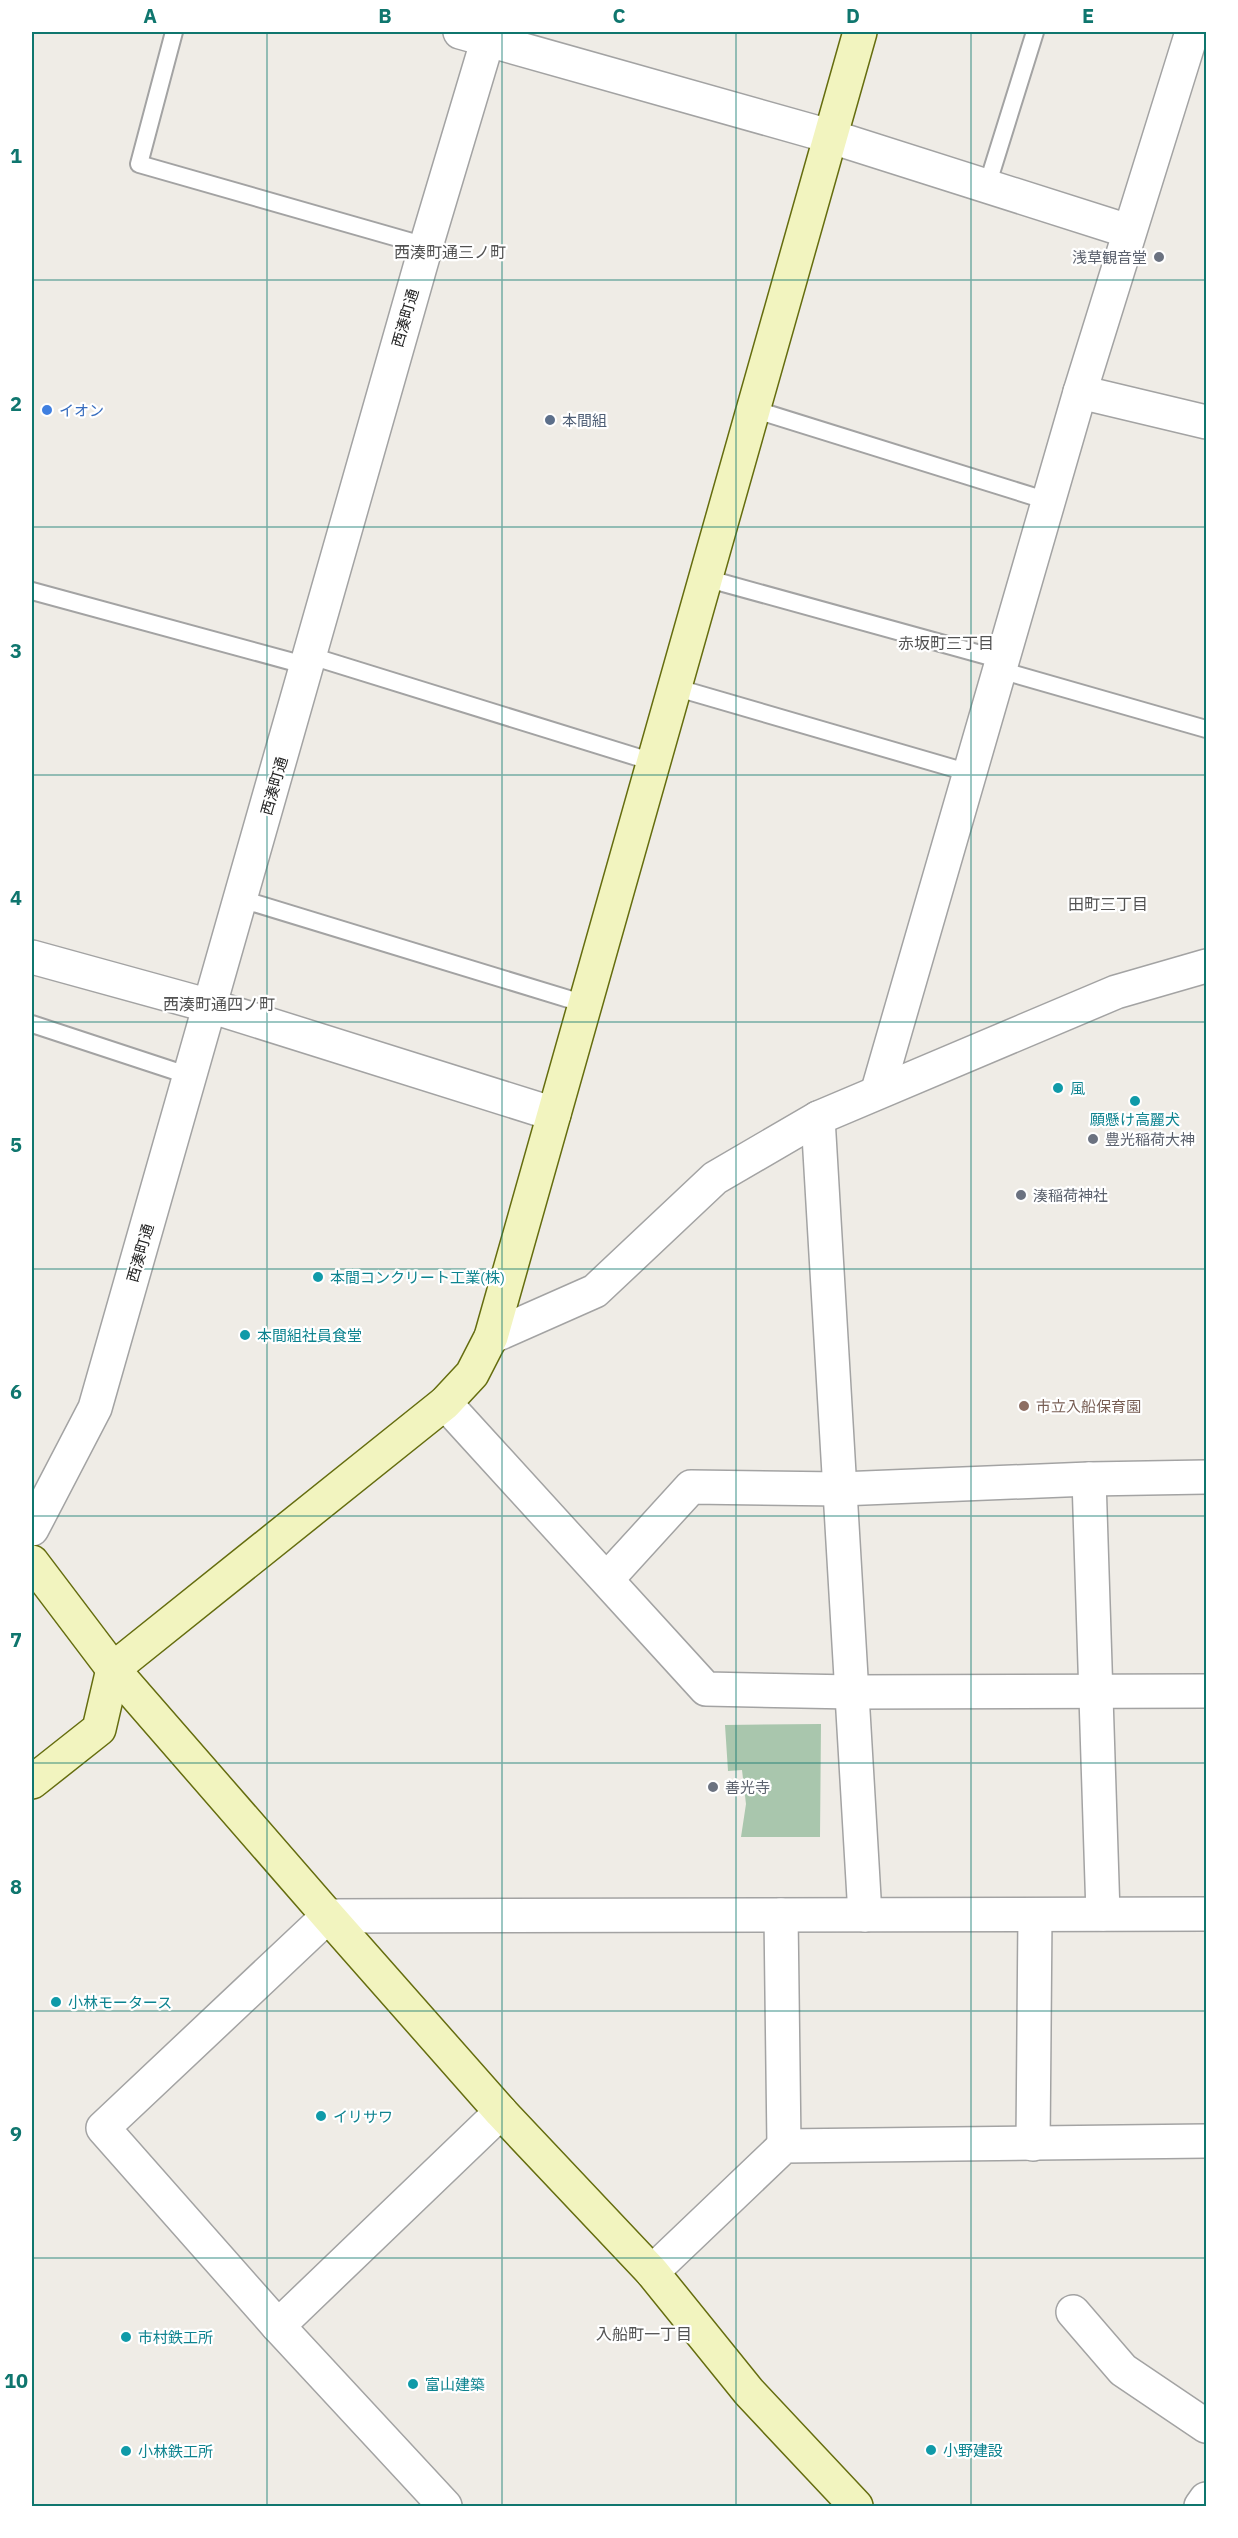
<svg xmlns="http://www.w3.org/2000/svg" width="1238" height="2538" viewBox="0 0 1238 2538" font-family="'IBM Plex Sans','Noto Sans JP',sans-serif">
<rect width="100%" height="100%" fill="#efece6"/>
<polygon fill="#a9c6ad" points="821,1724 820,1837 741,1837 746,1804 742,1770 728,1771 725,1725"/>
<g fill="none" stroke-linecap="round" stroke-linejoin="round">
<g stroke="#a3a3a3" stroke-width="20">
<g id="lane">
<polyline points="174,32 139,164 426,246"/>
<polyline points="987,186 1035,32"/>
<polyline points="753,409 1048,501"/>
<polyline points="705,578 1002,660"/>
<polyline points="32,591 308,666"/>
<polyline points="311,656 653,762"/>
<polyline points="1000,670 1206,729"/>
<polyline points="674,687 970,773"/>
<polyline points="241,899 585,1004"/>
<polyline points="32,1024 190,1076"/>
</g>
</g>
<g stroke="#a3a3a3" stroke-width="36">
<g id="street">
<polyline points="460,32 829,136 1128,231"/>
<polyline points="1080,392 1206,422"/>
<polyline points="32,957 210,1006 554,1114"/>
<polyline points="878,1090 1080,392 1192,32"/>
<polyline points="818,1118 865,1915"/>
<polyline points="491,1337 595,1291 715,1178 818,1118 1116,992 1206,966"/>
<polyline points="445,1403 706,1689 852,1692 1206,1691"/>
<polyline points="1089,1479 1103,1914"/>
<polyline points="32,1529 95,1408 426,246 490,32"/>
<polyline points="607,1579 691,1487 840,1489 1089,1479 1206,1477"/>
<polyline points="781,1915 784,2146"/>
<polyline points="1033,2144 1035,1915"/>
<polyline points="652,2272 784,2146 1206,2141"/>
<polyline points="1073,2312 1123,2370 1206,2426"/>
<polyline points="278,2326 501,2112"/>
<polyline points="445,2506 278,2326 103,2128 328,1916 1206,1914"/>
<polyline points="1201,2506 1206,2499"/>
</g>
</g>
<g stroke="#656d0f" stroke-width="36">
<g id="secondary">
<polyline points="32,1562 113,1669 328,1916 501,2112 652,2272 749,2392 856,2506"/>
<polyline points="32,1782 99,1729 113,1669 445,1403 472,1374 491,1337 860,32"/>
</g>
</g>
<use href="#lane" stroke="#fff" stroke-width="16"/>
<use href="#street" stroke="#fff" stroke-width="33"/>
<use href="#secondary" stroke="#f2f4bf" stroke-width="33"/>
</g>
<path fill="none" stroke="#0f766e" stroke-width="1.5" stroke-opacity="0.55" d="M267 32V2506M502 32V2506M736 32V2506M971 32V2506M32 280H1206M32 527H1206M32 775H1206M32 1022H1206M32 1269H1206M32 1516H1206M32 1763H1206M32 2011H1206M32 2258H1206"/>
<g fill="#6b7280" stroke="#fff" stroke-width="2">
<circle cx="1159" cy="257" r="6"/>
<circle cx="1093" cy="1139" r="6"/>
<circle cx="1021" cy="1195" r="6"/>
<circle cx="713" cy="1787" r="6"/>
</g>
<circle fill="#3f7fe0" stroke="#fff" stroke-width="2" cx="47" cy="410" r="6"/>
<circle fill="#5c6f8a" stroke="#fff" stroke-width="2" cx="550" cy="420" r="6"/>
<g fill="#0f9aa8" stroke="#fff" stroke-width="2">
<circle cx="1058" cy="1088" r="6"/>
<circle cx="1135" cy="1101" r="6"/>
<circle cx="318" cy="1277" r="6"/>
<circle cx="245" cy="1335" r="6"/>
<circle cx="56" cy="2002" r="6"/>
<circle cx="321" cy="2116" r="6"/>
<circle cx="126" cy="2337" r="6"/>
<circle cx="413" cy="2384" r="6"/>
<circle cx="931" cy="2450" r="6"/>
<circle cx="126" cy="2451" r="6"/>
</g>
<circle fill="#8d6e63" stroke="#fff" stroke-width="2" cx="1024" cy="1406" r="6"/>
<g text-anchor="middle" dominant-baseline="central" stroke-width="4.5" stroke-linejoin="round" paint-order="stroke">
<g font-size="15" fill="#5b616d" stroke="#fff" text-anchor="start">
<text x="1147" y="257" text-anchor="end">浅草観音堂</text>
<text x="1105" y="1139">豊光稲荷大神</text>
<text x="1033" y="1195">湊稲荷神社</text>
<text x="725" y="1787">善光寺</text>
</g>
<g font-size="15" fill="#1f1f1f" stroke="#fff">
<text transform="translate(405 318) rotate(-74)">西湊町通</text>
<text transform="translate(274 786) rotate(-74)">西湊町通</text>
<text transform="translate(140 1253) rotate(-74)">西湊町通</text>
</g>
<g font-size="15" fill="#366cbe" stroke="#fff" text-anchor="start">
<text x="59" y="410">イオン</text>
</g>
<g font-size="15" fill="#4e5e75" stroke="#fff" text-anchor="start">
<text x="562" y="420">本間組</text>
</g>
<g font-size="15" fill="#0d838f" stroke="#fff" text-anchor="start">
<text x="1070" y="1088">風</text>
<text x="1135" y="1119" text-anchor="middle">願懸け高麗犬</text>
<text x="330" y="1277">本間コンクリート工業(株)</text>
<text x="257" y="1335">本間組社員食堂</text>
<text x="68" y="2002">小林モータース</text>
<text x="333" y="2116">イリサワ</text>
<text x="138" y="2337">市村鉄工所</text>
<text x="425" y="2384">富山建築</text>
<text x="943" y="2450">小野建設</text>
<text x="138" y="2451">小林鉄工所</text>
</g>
<g font-size="15" fill="#785e54" stroke="#fff" text-anchor="start">
<text x="1036" y="1406">市立入船保育園</text>
</g>
<g font-size="16" fill="#525252" stroke="#fff">
<text x="450" y="252">西湊町通三ノ町</text>
<text x="946" y="643">赤坂町三丁目</text>
<text x="1108" y="904">田町三丁目</text>
<text x="219" y="1004">西湊町通四ノ町</text>
<text x="644" y="2334">入船町一丁目</text>
</g>
</g>
<rect width="1238" height="2538" fill="none" stroke="#ffffff" stroke-width="66"/>
<rect x="33" y="33" width="1172" height="2472" fill="none" stroke="#0f766e" stroke-width="2"/>
<g font-size="20" text-anchor="middle" font-weight="bold" fill="#0f766e">
<text x="150" y="23">A</text>
<text x="385" y="23">B</text>
<text x="619" y="23">C</text>
<text x="853" y="23">D</text>
<text x="1088" y="23">E</text>
<text x="16" y="163">1</text>
<text x="16" y="411">2</text>
<text x="16" y="658">3</text>
<text x="16" y="905">4</text>
<text x="16" y="1152">5</text>
<text x="16" y="1399">6</text>
<text x="16" y="1647">7</text>
<text x="16" y="1894">8</text>
<text x="16" y="2141">9</text>
<text x="16" y="2388">10</text>
</g>
</svg>
